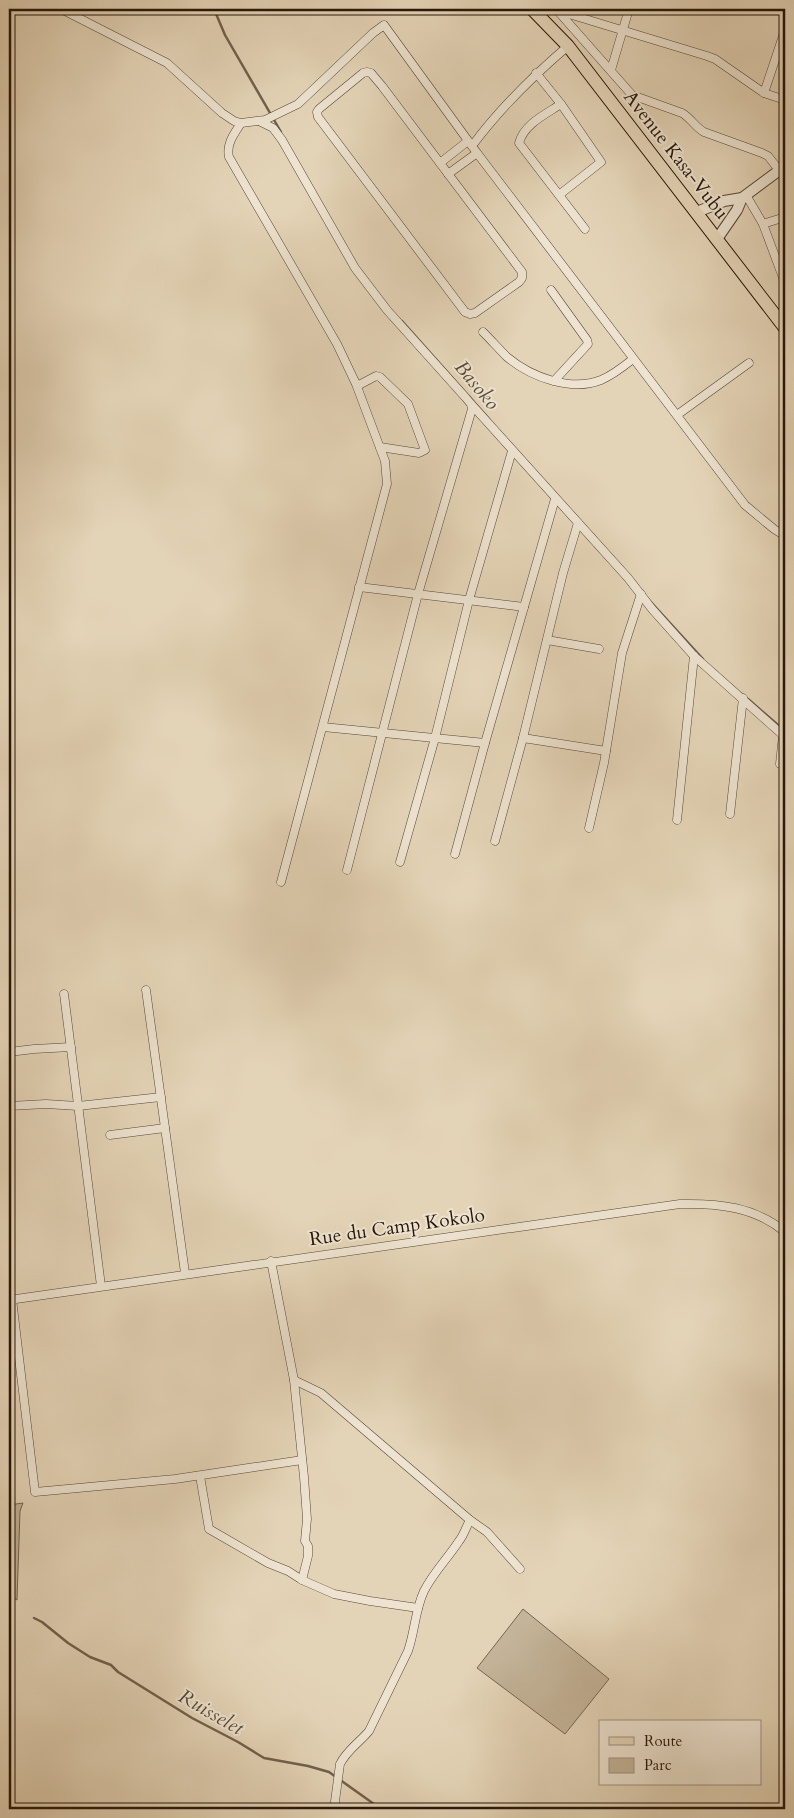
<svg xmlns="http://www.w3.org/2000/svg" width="794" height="1818" viewBox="0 0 794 1818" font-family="Cardo,serif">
<rect width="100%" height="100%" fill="#e4d4b7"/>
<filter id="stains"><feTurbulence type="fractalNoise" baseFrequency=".004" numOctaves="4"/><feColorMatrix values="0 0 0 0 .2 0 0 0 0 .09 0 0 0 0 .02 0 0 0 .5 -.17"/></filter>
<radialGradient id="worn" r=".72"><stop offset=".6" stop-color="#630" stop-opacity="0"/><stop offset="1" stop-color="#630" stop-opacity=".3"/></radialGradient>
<g fill="#c4b499" stroke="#756551">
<polygon points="23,1503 20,1511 17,1600 9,1595 9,1505"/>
<polygon points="523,1609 609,1679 565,1734 477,1668"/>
</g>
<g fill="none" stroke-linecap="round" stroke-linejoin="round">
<g stroke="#71614e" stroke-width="2.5">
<polyline points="214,9 225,35 281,132"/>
<polyline points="402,321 490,420"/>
<polyline points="649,600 703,659"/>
<polyline points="748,699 785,731"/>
<polyline points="34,1618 42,1622 68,1643 90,1657 111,1665 118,1672 192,1718 238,1742 264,1758 308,1766 329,1772 381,1809"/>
</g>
<g stroke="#564634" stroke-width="9">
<g id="minor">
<polyline points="61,9 167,63 222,113 234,121 241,123 265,120 298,104 373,33 384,25 477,153 745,505 774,529 785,536"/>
<path d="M557 10 632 95 682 113C691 118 695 127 704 132L762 153 768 156 779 170"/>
<polyline points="559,11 707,56 715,59 764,93 785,100"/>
<polyline points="611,70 629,9"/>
<polygon points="367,72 371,73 382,86 522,272 522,278 519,282 475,313 470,314 465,312 318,117 317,112 319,109 363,73"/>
<polyline points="536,73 561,104 601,162 559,195"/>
<polyline points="764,93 785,30"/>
<path d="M561 104C546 114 524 124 519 143L585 229"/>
<polyline points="259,121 273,128 282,140 355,268 387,310 466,398 471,404 472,409 418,594 347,870"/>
<path d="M241 123C234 134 226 144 229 157L337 344 356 384 385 461 387 484 281 882"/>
<path d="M472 146C500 108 533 76 568 46"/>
<polyline points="440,163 468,141"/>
<polyline points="448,174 477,153"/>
<polyline points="746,195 763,224 785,283"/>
<polyline points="763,224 785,217"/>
<polyline points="551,290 587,340 588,344 554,381"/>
<path d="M483 332C491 340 499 349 507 357 531 377 571 392 601 380 613 375 623 367 633 359"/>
<polyline points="357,386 376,376 380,377 408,404 425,450 419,453 380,447"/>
<polyline points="471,404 628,578 652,609 694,656 785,737"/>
<polyline points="677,415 749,363"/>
<polyline points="359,587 524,607"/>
<polyline points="547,640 599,649"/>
<polyline points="323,727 485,743 555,499"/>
<polyline points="523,738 606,751"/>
<polyline points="780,764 783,735"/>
<polyline points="730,814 743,698"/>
<polyline points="677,820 694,656"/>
<polyline points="589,828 604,763 622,653 641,594"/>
<polyline points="495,841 523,738 563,573 578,523"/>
<polyline points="455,854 485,743"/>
<polyline points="400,862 435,738 469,600 512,451"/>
<polyline points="146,990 185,1273"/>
<polyline points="64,994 101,1286"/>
<polyline points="9,1052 34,1049 71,1047"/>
<polyline points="9,1106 46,1104 78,1106 161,1097"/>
<polyline points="110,1135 165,1128"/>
<polyline points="271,1261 294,1380 304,1477 307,1519 305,1541 308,1546 308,1556 302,1580"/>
<polyline points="12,1299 35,1492 175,1479 302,1460"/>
<path d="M9 1300 680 1204C719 1203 755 1207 785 1232"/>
<polyline points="294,1380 321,1393 470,1520 487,1532 520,1569"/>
<polyline points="200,1476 209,1529 268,1563 288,1571 302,1580 334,1594 370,1601 418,1608"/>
<path d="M334 1809 340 1764C347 1750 359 1743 369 1731L408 1651C415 1631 415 1610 424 1591 433 1573 448 1558 459 1541 464 1535 466 1527 470 1520"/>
</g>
</g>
<g stroke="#564634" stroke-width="12">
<g id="tertiary">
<polyline points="697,212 724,201 742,198 785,166"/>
<polyline points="717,239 737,210 742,198"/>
</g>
</g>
<g stroke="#261609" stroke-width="14">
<polyline id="primary" points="532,9 568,46 785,328"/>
</g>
<use href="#minor" stroke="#ede3d0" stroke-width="8"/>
<use href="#tertiary" stroke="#ede3d0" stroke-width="10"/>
<use href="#primary" stroke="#e4d4b7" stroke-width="12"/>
</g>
<g text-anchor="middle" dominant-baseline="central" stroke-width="4" stroke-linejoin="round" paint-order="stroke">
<g font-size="19" fill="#261609" stroke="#ede3d0">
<text transform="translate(676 155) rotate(52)">Avenue Kasa-Vubu</text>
<text transform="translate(397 1227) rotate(-8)">Rue du Camp Kokolo</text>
</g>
<g font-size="20" font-style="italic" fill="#584837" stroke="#ede3d0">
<text transform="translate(477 385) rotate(50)">Basoko</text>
<text transform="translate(211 1712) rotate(30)">Ruisselet</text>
</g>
</g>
<rect width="794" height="1818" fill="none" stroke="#e4d4b7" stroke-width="30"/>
<rect x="10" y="10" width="774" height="1798" fill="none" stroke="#261609" stroke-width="2.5"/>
<rect x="15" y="15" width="764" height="1788" fill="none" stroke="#261609"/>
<rect x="599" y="1720" width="162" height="65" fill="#ede3d0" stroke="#9d9180"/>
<rect x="609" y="1737" width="25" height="8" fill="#e4d4b7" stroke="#9d9180"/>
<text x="644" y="1746" font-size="15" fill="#261609">Route</text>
<rect x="609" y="1758" width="25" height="15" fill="#c4b499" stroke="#9d9180"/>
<text x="644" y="1770" font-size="15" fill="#261609">Parc</text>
<rect width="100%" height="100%" filter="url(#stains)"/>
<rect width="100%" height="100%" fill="url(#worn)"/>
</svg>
